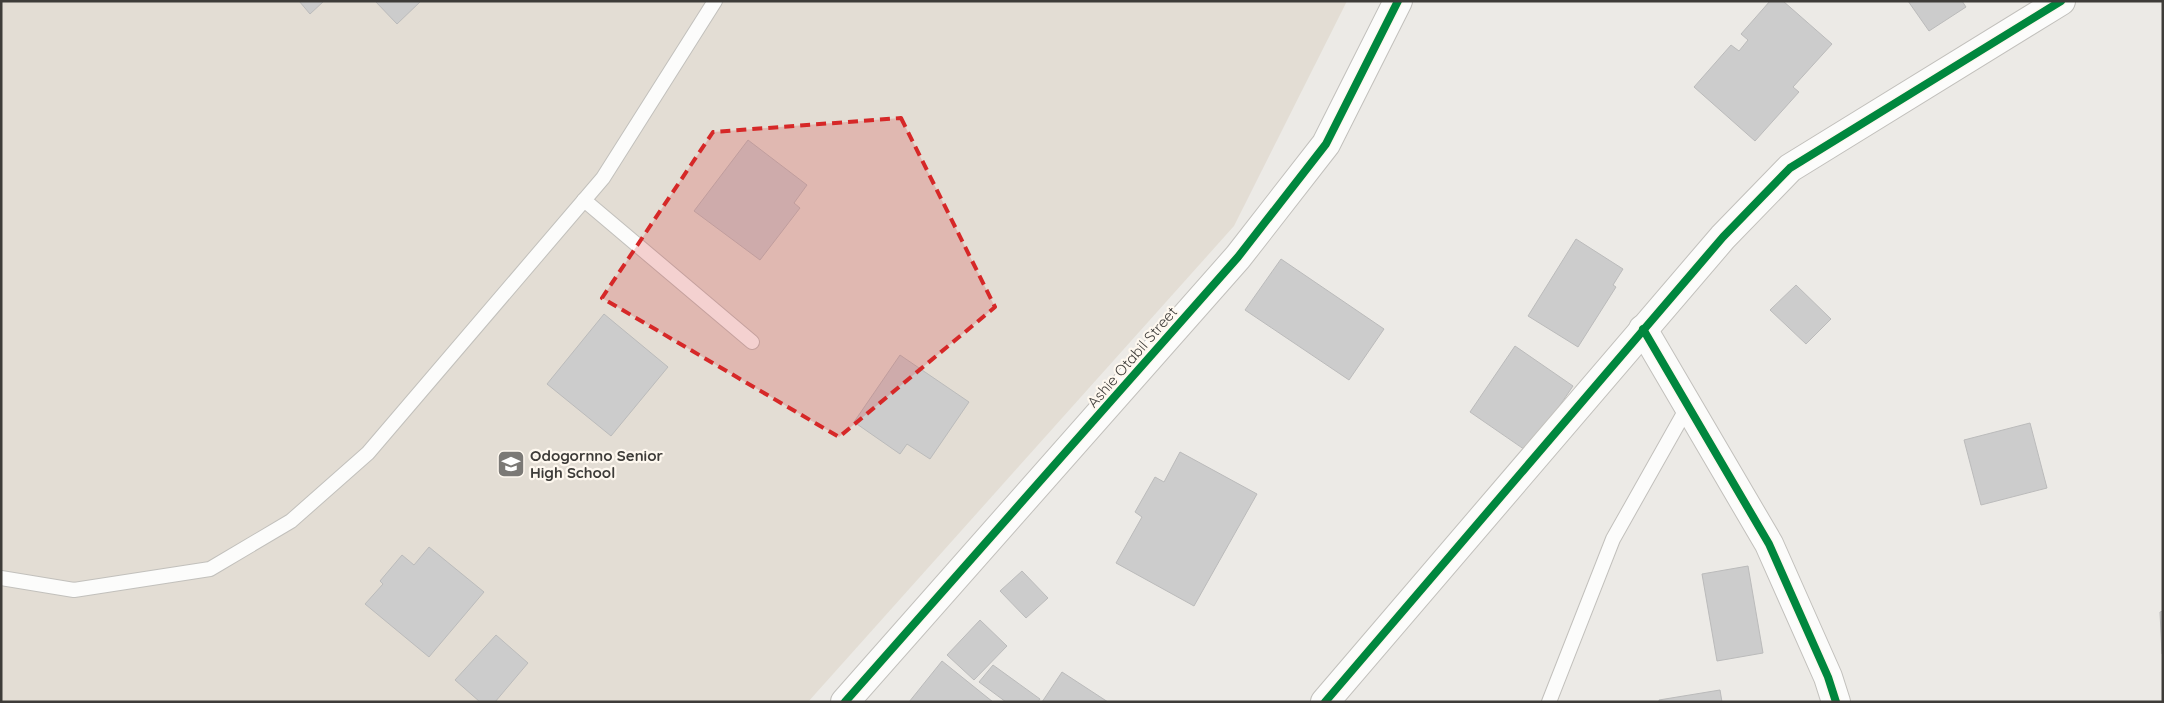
<svg xmlns="http://www.w3.org/2000/svg" width="2164" height="703" viewBox="0 0 2164 703" font-family="Quicksand,sans-serif">
<rect width="100%" height="100%" fill="#eceae6"/>
<polygon fill="#e3ddd4" points="1,1 1347,1 1234,226 808,702 1,702"/>
<g fill="#ccc" stroke="#bbb">
<polygon points="299,1 324,1 310,14"/>
<polygon points="375,1 421,1 397,24"/>
<polygon points="1770,1 1783,1 1832,44 1793,87 1799,92 1755,141 1694,87 1731,45 1739,51 1748,40 1741,34"/>
<polygon points="1908,1 1962,1 1966,7 1929,31"/>
<polygon points="748,140 807,185 794,203 800,208 760,260 694,211"/>
<polygon points="1576,239 1623,269 1613,285 1616,287 1578,347 1528,316"/>
<polygon points="1281,259 1384,329 1349,380 1245,310"/>
<polygon points="1796,285 1831,319 1806,344 1770,310"/>
<polygon points="604,314 668,367 611,436 547,384"/>
<polygon points="1515,346 1573,386 1528,452 1470,412"/>
<polygon points="900,355 969,402 930,459 907,444 900,454 854,422"/>
<polygon points="2030,423 2047,488 1981,505 1964,440"/>
<polygon points="1180,452 1257,494 1194,606 1116,563 1142,517 1135,512 1155,477 1164,482"/>
<polygon points="429,547 484,592 429,657 365,604 383,584 380,581 402,555 414,565"/>
<polygon points="1748,566 1763,653 1717,661 1702,574"/>
<polygon points="1022,571 1048,598 1026,618 1000,591"/>
<polygon points="2163,611 2163,654 2162,654 2160,612"/>
<polygon points="980,620 1007,646 974,680 947,655"/>
<polygon points="496,635 528,663 495,702 480,702 455,680"/>
<polygon points="942,661 993,702 909,702"/>
<polygon points="993,665 1040,699 1038,702 1006,702 979,682"/>
<polygon points="1062,672 1108,702 1042,702"/>
<polygon points="1720,690 1722,702 1659,702 1659,700"/>
</g>
<g fill="none" stroke-linecap="round" stroke-linejoin="round">
<g stroke="#c2c0bc" stroke-width="16">
<g id="lane">
<polyline points="584,200 752,342"/>
<polyline points="1,578 74,590 210,569 291,521 368,453 603,178 715,1"/>
<polyline points="1549,702 1613,539 1688,406"/>
</g>
</g>
<g stroke="#c2c0bc" stroke-width="30">
<g id="street">
<polyline points="1643,329 1769,544 1828,677 1836,702"/>
<polyline points="845,702 1238,257 1326,144 1398,1"/>
<polyline points="1325,702 1723,237 1790,168 2061,1"/>
</g>
</g>
<use href="#lane" stroke="#fcfcfb" stroke-width="14"/>
<use href="#street" stroke="#fcfcfb" stroke-width="28"/>
<g stroke="#fef8ef" stroke-width="11">
<g id="cycleway">
<polyline points="1643,329 1769,544 1828,677 1836,702"/>
<polyline points="845,702 1238,257 1326,144 1398,1"/>
<polyline points="1325,702 1723,237 1790,168 2061,1"/>
</g>
</g>
<use href="#cycleway" stroke="#00873e" stroke-width="8"/>
</g>
<path fill="#d62828" fill-opacity="0.2" stroke="#d62828" stroke-width="4" stroke-dasharray="10 6" stroke-linejoin="round" d="M901 118 995 307 839 437 602 298 713 132Z"/>
<defs>
<g id="school-square" transform="scale(1.4375)"><rect x="-9" y="-9" width="18" height="18" rx="4" fill="#7b7976" stroke="#fef8ef"/><path d="M0-5L7-2L0 1L-7-2ZM-4 1L0 2.5L4 1V4Q0 6-4 4Z" fill="#fff"/></g>
</defs>
<g fill-rule="evenodd">
<use href="#school-square" x="511" y="464"/>
</g>
<g text-anchor="middle" dominant-baseline="central" stroke-width="4.5" stroke-linejoin="round" paint-order="stroke">
<g font-size="15" fill="#3e3c39" stroke="#fef8ef">
<text transform="translate(1132 357) rotate(-49)">Ashie Otabil Street</text>
</g>
<g font-size="15" font-weight="bold" fill="#3e3c39" stroke="#fef8ef" text-anchor="start">
<text x="530" y="455">Odogornno Senior<tspan x="530" dy="17">High School</tspan></text>
</g>
</g>
<rect width="2164" height="703" fill="none" stroke="#3e3c39" stroke-width="5"/>
</svg>
